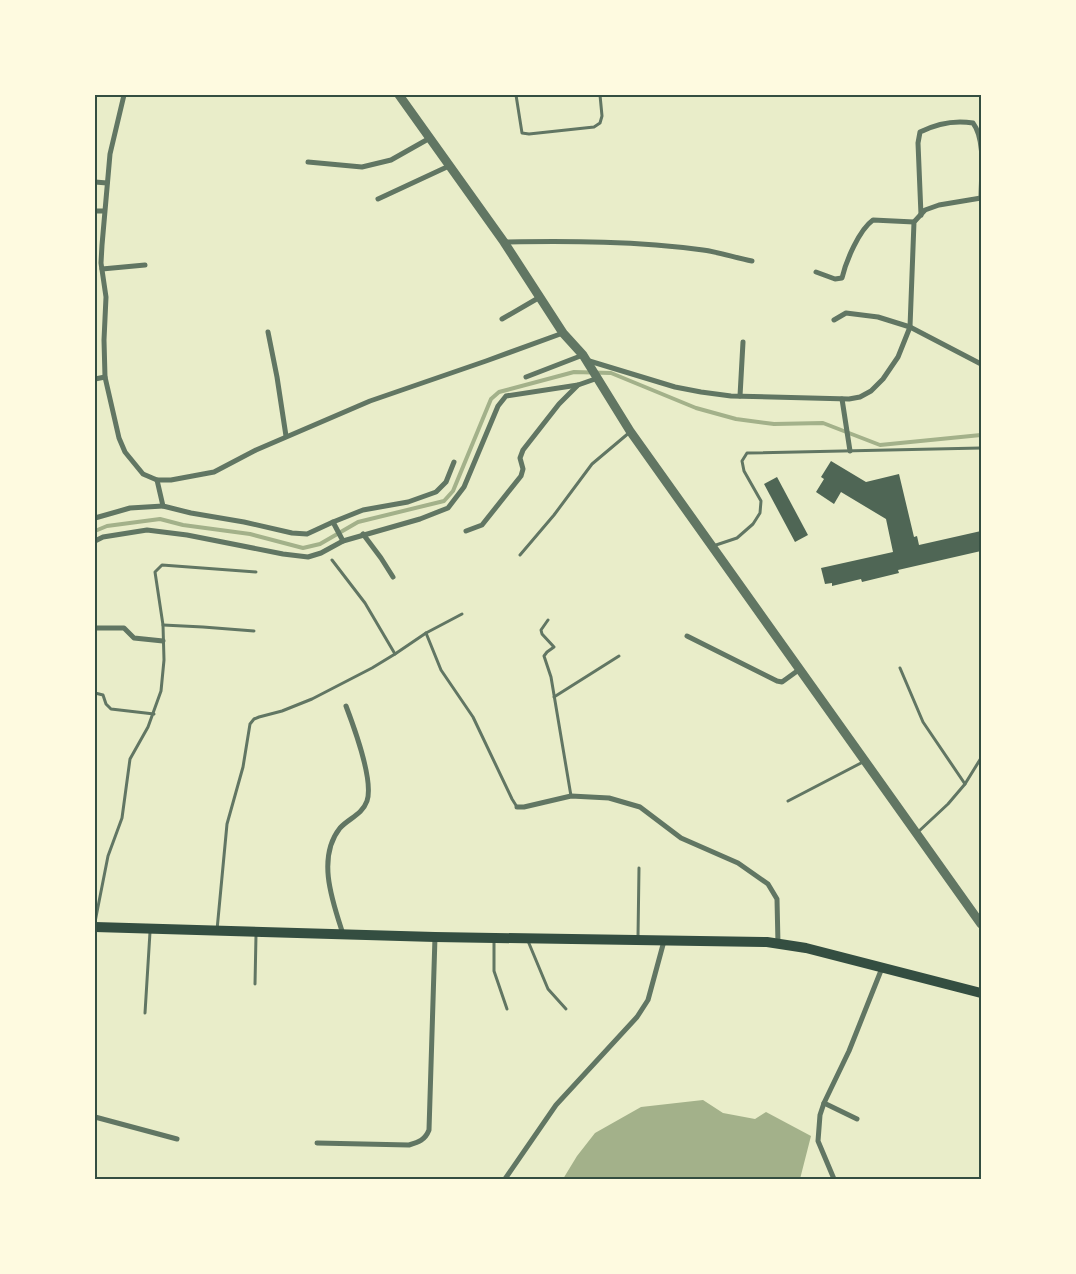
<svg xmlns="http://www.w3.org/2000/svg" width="1076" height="1274" viewBox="0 0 1076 1274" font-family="'Noto Sans',sans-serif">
<rect width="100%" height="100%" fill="#e9edc9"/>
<polygon fill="#a3b18a" points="703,1100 723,1113 755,1119 766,1112 811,1136 800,1179 563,1179 577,1156 595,1133 641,1107"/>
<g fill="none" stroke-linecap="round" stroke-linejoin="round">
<polyline stroke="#a3b18a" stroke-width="4" points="95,531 107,526 160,519 183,525 250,534 303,548 320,544 358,522 444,501 453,491 491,399 499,392 574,372 611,373 696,408 736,419 774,424 823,423 880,445 981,435"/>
</g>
<g fill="#4f6655">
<polygon points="831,461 866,482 899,474 914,537 917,536 919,545 981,531 981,551 898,570 899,573 862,582 861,579 832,586 832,583 825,584 821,568 893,552 886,519 841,492 834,504 816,492 824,479 821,477"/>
<polygon points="777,477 808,535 795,542 764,484"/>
</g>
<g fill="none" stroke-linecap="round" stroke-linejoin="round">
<g stroke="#617663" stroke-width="3">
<polyline points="516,95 522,133 529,134 594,127 600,123 602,116 600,95"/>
<polyline points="713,546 737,538 753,524 760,513 761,501 744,471 742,461 747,453 981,448"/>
<polyline points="520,555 554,515 592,464 630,432"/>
<polyline points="548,620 541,630 542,634 554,647 547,652 544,656 551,677 571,796"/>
<polyline points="163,625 203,627 254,631"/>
<polyline points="426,633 441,670 473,717 512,799 517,807"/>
<polyline points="395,654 426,633 462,614"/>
<polyline points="900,668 923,722 965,784"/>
<polyline points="95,693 103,695 106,704 111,709 154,714"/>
<polyline points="554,697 619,656"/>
<polyline points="788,801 863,762"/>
<polyline points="918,832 948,804 965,784 981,758"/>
<polyline points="95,922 108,856 122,818 130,759 148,727 161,691 164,660 163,625 155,572 162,565 256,572"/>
<polyline points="217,930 227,824 243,767 250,724 254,719 259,717 282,711 312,699 372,668 395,654 365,603 332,560"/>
<polyline points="638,937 639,868"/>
<polyline points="494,940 494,971 507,1009"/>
<polyline points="528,941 548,989 566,1009"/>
<polyline points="255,984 256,935"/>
<polyline points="145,1013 150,932"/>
</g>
<g stroke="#617663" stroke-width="5">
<polyline points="124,95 110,154 102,245 101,263 106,297 104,340 105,377 119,438 125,452 143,474 157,480 171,480 214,472 256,450 370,401 486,361 563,333"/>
<polyline points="308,162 362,167 391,160 430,138"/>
<polyline points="95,182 107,183"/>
<polyline points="378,199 449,166"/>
<polyline points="95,211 104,211"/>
<path d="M921 215 918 143 920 132C936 124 955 120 973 123 986 140 981 177 981 198"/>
<path d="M504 242C571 241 637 241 703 250 719 252 736 258 752 261"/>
<polyline points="102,269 145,265"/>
<path d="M816 272 835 279 842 278C846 261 859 230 873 220L914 222"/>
<polyline points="502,319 540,297"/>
<polyline points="834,320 846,313 878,317 910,327 981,364"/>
<polyline points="268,332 277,377 286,436"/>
<polyline points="586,360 675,387 701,392 731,396 849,399 860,397 871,391 883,379 898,357 910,327 914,222 925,210 939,205 981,198"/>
<polyline points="526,377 583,355"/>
<polyline points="95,379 105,377"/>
<polyline points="740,396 743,342"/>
<polyline points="842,399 850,451"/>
<polyline points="157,480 163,506 191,513 244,522 292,533 307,534 333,522"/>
<polyline points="95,518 130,508 163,506"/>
<polyline points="466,531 482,525 521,476 523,469 520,458 523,450 559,404 578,385 598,378"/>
<polyline points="363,534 381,558 393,577"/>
<polyline points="95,541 103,537 147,530 187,535 283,554 308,557 321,553 343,541 420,519 448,508 464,487 498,406 506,396 578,385"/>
<polyline points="343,541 333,522 363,510 408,502 436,492 446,482 454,462"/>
<polyline points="95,628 124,628 134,638 163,641"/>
<polyline points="687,636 777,681 782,682 800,669"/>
<polyline points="517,807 524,807 571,796 609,798 640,807 681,838 738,863 768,884 777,899 778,944"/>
<path d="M343 934C333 903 316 858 340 828 349 818 362 815 367 801 374 780 354 727 346 706"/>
<polyline points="824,1103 857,1119"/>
<polyline points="95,1117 177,1139"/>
<path d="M317 1143 409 1145C419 1142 425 1140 429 1130L435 937"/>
<polyline points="505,1179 556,1105 637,1017 648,1000 664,941"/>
<polyline points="834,1179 818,1141 820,1115 824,1103 849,1051 882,968"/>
</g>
<polyline stroke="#617663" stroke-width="9" points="399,95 504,242 563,333 583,355 630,431 981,924"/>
<polyline stroke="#344e41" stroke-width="10" points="95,927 435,937 767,942 806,948 981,993"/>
</g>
<rect width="1076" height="1274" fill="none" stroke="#fefae0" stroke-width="192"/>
<rect x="96" y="96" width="884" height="1082" fill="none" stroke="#344e41" stroke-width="2"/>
</svg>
